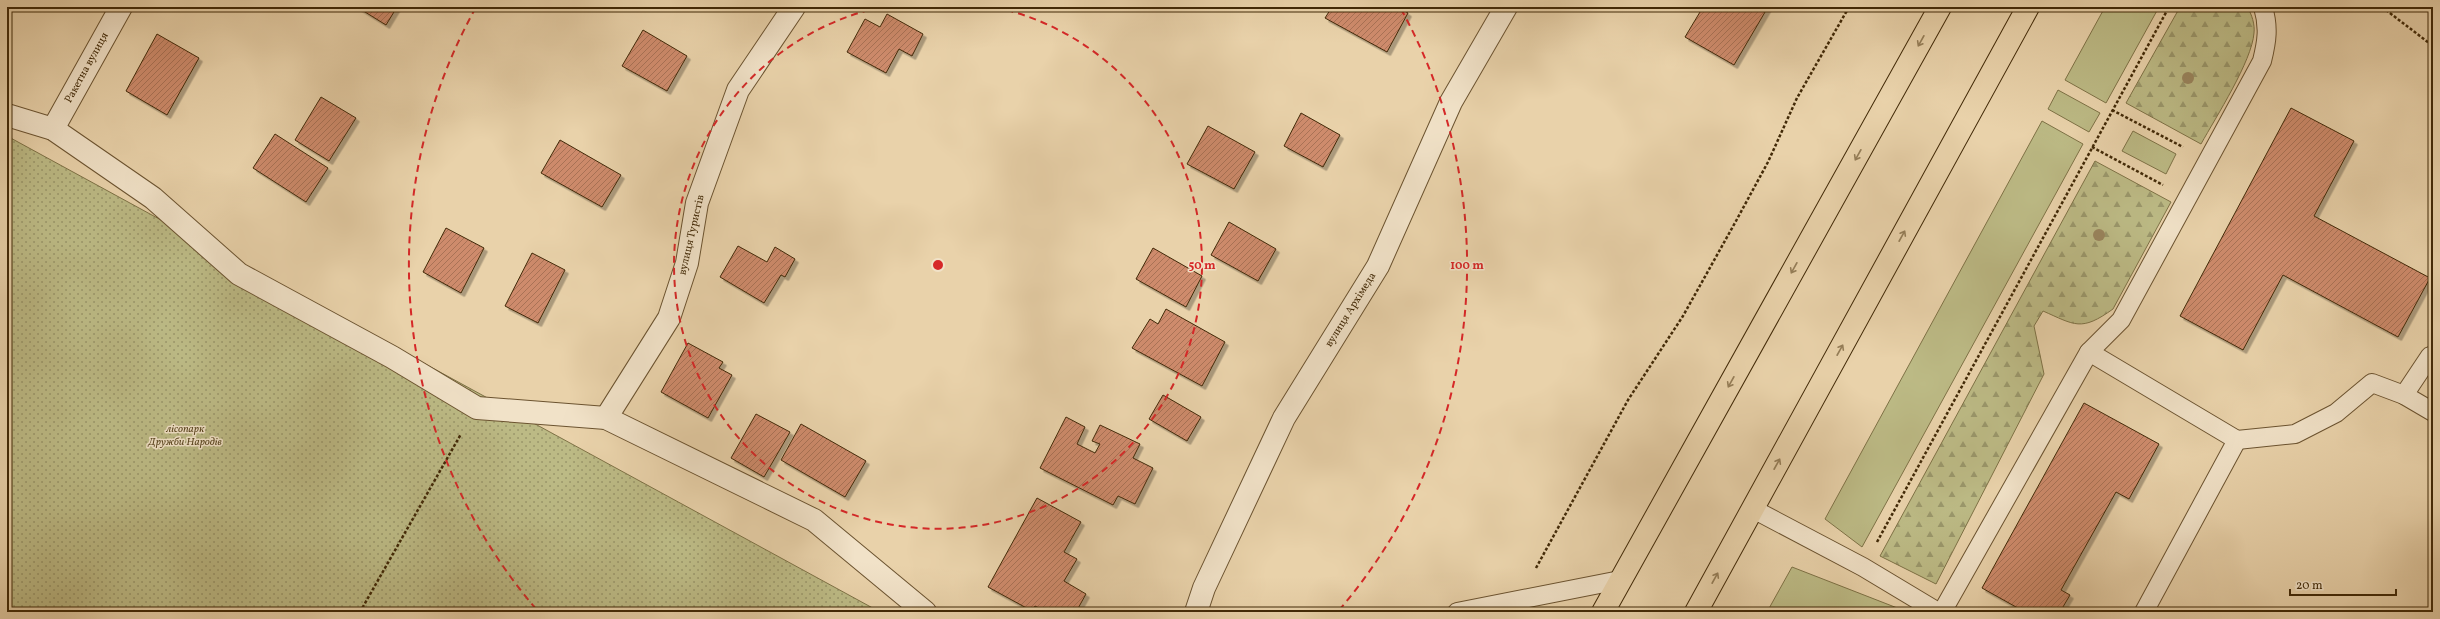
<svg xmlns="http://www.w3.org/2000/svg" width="2440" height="619" viewBox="0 0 2440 619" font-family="Vollkorn,serif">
<defs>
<pattern id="forest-firs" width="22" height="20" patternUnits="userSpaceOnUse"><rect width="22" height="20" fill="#bcba85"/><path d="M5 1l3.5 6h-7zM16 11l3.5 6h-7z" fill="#9a976b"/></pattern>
<pattern id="park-dots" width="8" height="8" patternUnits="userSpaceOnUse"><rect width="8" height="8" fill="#bcba85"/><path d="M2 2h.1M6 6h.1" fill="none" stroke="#9a976b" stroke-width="1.8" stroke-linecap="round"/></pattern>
<pattern id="building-hatch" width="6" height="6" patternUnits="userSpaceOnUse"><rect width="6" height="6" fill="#ce8b6c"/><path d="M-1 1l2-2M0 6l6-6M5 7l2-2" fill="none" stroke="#a97257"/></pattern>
<filter id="shadow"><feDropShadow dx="3.5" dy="3.5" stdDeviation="0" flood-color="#0004"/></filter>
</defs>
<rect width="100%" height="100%" fill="#e9d2aa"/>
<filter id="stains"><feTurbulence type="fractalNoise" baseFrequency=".005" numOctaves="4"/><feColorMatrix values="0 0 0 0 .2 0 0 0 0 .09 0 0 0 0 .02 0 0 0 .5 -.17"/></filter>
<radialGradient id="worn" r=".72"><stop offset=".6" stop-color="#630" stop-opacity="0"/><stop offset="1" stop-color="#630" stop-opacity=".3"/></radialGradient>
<g fill="#bcba85" stroke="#7e7246">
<polygon points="2105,7 2159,7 2106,103 2065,80"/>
<polygon points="2058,90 2100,113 2089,132 2048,109"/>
<polygon points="2042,121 2083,144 1862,547 1825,519"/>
<polygon points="2133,131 2176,154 2166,174 2122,151"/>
<polygon points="1792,567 1905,611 1767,612"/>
</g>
<g fill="url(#forest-firs)" stroke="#7e7246">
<path d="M2180 7H2247C2252 14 2255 25 2254 33 2252 61 2216 117 2201 144L2126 103Z"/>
<path d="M2095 161 2171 202 2113 309C2081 332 2075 325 2043 311L2034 326 2044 374 1936 584 1880 556Z"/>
</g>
<polygon fill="url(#park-dots)" stroke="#7e7246" points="7,136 880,612 7,612"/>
<g fill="url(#building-hatch)" stroke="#412907" filter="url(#shadow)">
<polygon points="357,7 397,7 386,25"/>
<polygon points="1332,7 1398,7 1408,13 1387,52 1325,18"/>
<polygon points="1703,7 1768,7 1734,65 1685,37"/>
<polygon points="887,14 923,34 912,56 899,49 886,73 847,52 865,19 880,27"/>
<polygon points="643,30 687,56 667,91 622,66"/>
<polygon points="157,34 199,58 167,115 126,91"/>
<polygon points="321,97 356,118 329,161 295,140"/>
<polygon points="2291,108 2354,141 2314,216 2430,278 2398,337 2283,275 2243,350 2180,316"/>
<polygon points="1301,113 1340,135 1323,167 1284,146"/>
<polygon points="1208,126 1255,152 1234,189 1187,164"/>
<polygon points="275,134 328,168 306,202 253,168"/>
<polygon points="560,140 621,175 602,207 541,173"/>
<polygon points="1229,222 1276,249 1258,281 1211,255"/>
<polygon points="446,228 484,248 461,293 423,272"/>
<polygon points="738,246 767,262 775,247 795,259 785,277 781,275 764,303 720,277"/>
<polygon points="1153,248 1202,276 1186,307 1136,279"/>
<polygon points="532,253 565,270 538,323 505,306"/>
<polygon points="1166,309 1225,342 1202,386 1132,348 1150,319 1158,324"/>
<polygon points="688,343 723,362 719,368 732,375 708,418 661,392"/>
<polygon points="1163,395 1201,417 1187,441 1149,419"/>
<polygon points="2084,403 2159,444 2129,499 2116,492 2061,590 2070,595 2060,612 2025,612 1982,588"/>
<polygon points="756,414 790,432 764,477 731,458"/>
<polygon points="1066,417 1085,427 1077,444 1095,453 1100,444 1092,441 1100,425 1140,444 1133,458 1153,468 1135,504 1118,496 1113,505 1040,468"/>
<polygon points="801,424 866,461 845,497 781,460"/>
<polygon points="1037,498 1081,522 1064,552 1077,559 1064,581 1086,594 1076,612 1046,612 1035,606 1032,611 988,587"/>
</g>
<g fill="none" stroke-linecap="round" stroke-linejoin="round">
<g stroke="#6b5330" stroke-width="20">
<g id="lane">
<polyline points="2089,352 2237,440 2144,612"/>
<polyline points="2404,395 2430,356"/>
<polyline points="2237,440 2295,434 2336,413 2372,383 2404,395 2433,412"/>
<polyline points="1753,509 1863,567 1938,612"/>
<polyline points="1457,612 1620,580"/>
<path d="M1942 612 2089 352 2121 320 2262 61C2267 41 2269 27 2263 7"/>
</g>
</g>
<g stroke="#6b5330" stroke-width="24">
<g id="street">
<polyline points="7,115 53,129 153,198 239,274 392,357 477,408 606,418 814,520 925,612"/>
<polyline points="53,129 121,7"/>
<polyline points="606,418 669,318 687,263 697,203 738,90 794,7"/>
<polyline points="1196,612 1204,588 1284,418 1378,266 1451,102 1506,7"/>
</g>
</g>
<g stroke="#412907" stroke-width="24">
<g id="primary">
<polyline points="1603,612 1940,7"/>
<polyline points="1696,612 2028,7"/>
</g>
</g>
<g stroke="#412907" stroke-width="2.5" stroke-dasharray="3 2" stroke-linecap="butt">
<polyline points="2382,7 2433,46"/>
<polyline points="2112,110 2183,147"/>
<polyline points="2092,147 2163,185"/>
<polyline points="1877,542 2169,7"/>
<polyline points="1536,568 1628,400 1683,316 1736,221 1768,162 1797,98 1849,7"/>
<polyline points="360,612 461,434"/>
</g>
<use href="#lane" stroke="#f1e2c8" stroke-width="18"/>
<use href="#street" stroke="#f1e2c8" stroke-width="22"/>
<use href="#primary" stroke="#e9d2aa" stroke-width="22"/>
</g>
<g fill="#9a855e">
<circle cx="2188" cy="78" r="6"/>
<circle cx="2099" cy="235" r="6"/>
</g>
<defs><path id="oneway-shaft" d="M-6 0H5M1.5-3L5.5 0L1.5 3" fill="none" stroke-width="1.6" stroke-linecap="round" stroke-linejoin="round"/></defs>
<g stroke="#957e58">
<use href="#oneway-shaft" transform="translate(1921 41) rotate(119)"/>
<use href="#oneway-shaft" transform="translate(1858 155) rotate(119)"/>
<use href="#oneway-shaft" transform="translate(1902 236) rotate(-61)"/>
<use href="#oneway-shaft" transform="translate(1794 268) rotate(119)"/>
<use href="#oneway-shaft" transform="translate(1840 350) rotate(-61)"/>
<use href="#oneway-shaft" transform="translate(1731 382) rotate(119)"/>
<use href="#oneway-shaft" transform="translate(1777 464) rotate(-61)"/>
<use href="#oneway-shaft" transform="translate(1715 578) rotate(-61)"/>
</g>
<g fill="none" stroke="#d62828" stroke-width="2" stroke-dasharray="7 5">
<path d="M995 7A264 264 0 1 1 881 7"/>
<path d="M536 609A529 529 0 0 1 475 9M1401 9A529 529 0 0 1 1340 609"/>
</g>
<g text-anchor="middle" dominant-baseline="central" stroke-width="3" stroke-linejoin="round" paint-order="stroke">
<g font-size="11" fill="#412907" stroke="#f1e2c8">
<text transform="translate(87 68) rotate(-61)">Ракетна вулиця</text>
<text transform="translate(692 235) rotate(-77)">вулиця Туристів</text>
<text transform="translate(1351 310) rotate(-58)">вулиця Архімеда</text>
</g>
<g font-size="11" font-style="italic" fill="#5a4620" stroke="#f1e2c8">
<text x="185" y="429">лісопарк<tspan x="185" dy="13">Дружби Народів</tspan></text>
</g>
</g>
<circle cx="938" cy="265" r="6" fill="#d62828" stroke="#f1e2c8" stroke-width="2"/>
<g font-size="12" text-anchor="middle" font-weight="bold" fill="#d62828" stroke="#f1e2c8" stroke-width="3" stroke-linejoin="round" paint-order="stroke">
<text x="1202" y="269">50 m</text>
<text x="1467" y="269">100 m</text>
</g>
<rect width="2440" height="619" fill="none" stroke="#e9d2aa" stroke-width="24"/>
<rect x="8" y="8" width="2424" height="603" fill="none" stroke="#412907" stroke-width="2"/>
<rect x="12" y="12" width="2416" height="595" fill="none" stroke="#412907"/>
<path d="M2290 589v6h106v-6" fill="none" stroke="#412907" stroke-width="2"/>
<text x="2296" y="589" font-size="12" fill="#412907" stroke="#f1e2c8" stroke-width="3" paint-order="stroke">20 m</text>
<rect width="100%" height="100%" filter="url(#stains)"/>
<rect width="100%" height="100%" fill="url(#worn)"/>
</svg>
